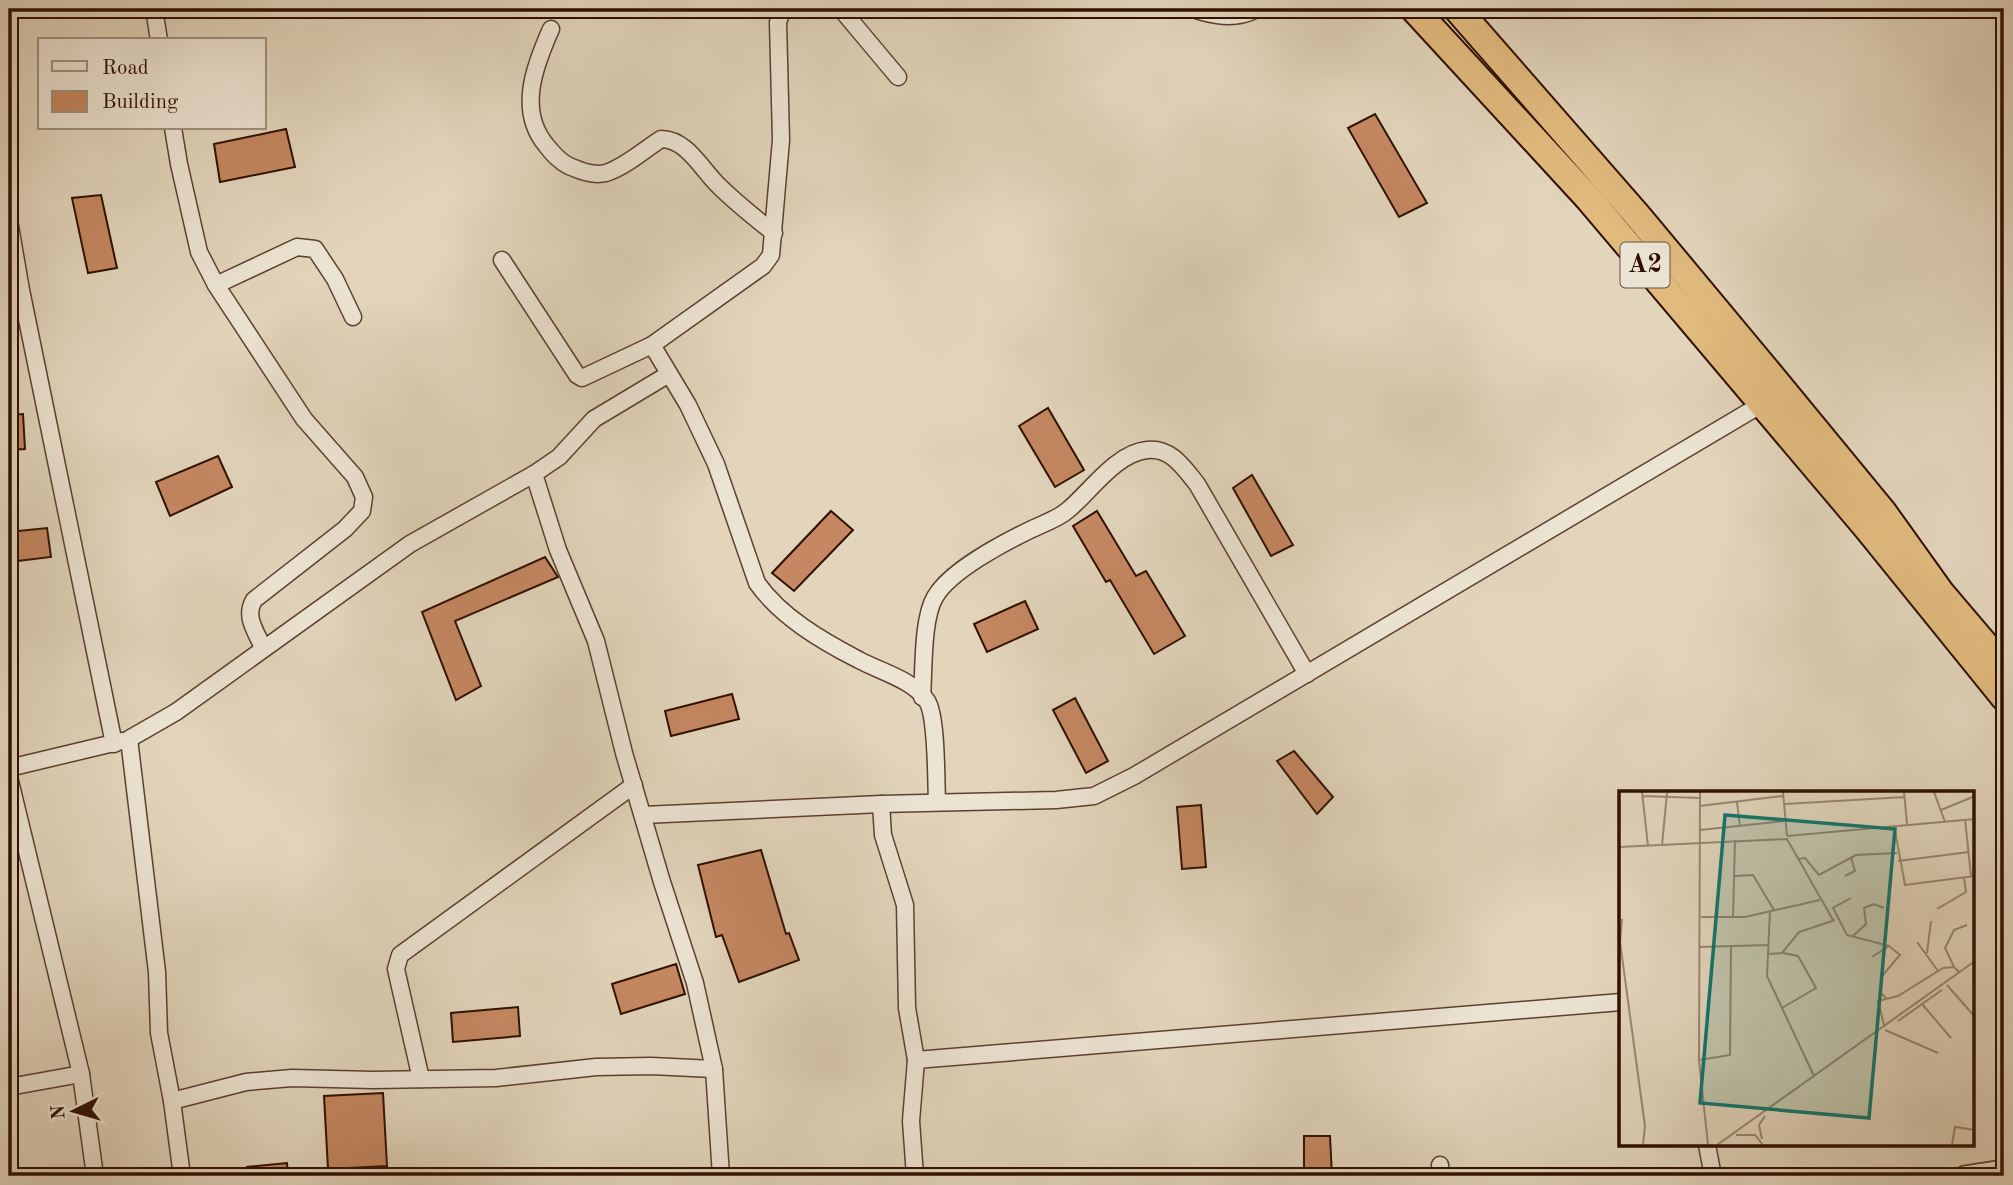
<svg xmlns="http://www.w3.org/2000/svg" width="2013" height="1185" viewBox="0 0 2013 1185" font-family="'Old Standard TT',serif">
<rect width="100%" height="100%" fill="#e2d5bc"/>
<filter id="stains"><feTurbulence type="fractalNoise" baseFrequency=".00286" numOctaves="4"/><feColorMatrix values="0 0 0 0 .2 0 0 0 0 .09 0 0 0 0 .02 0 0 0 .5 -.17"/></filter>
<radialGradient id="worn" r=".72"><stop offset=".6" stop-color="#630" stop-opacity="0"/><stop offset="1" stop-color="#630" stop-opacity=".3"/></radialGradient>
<g fill="#c58862" stroke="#2f0f01" stroke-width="2">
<polygon points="1375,114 1427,203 1399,217 1348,128"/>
<polygon points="286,129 295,167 220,182 214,144"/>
<polygon points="101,195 117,268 88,273 72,198"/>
<polygon points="1048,408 1084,470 1055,487 1019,426"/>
<polygon points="23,414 25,449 9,450 9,415"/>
<polygon points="218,456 232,487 170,516 156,482"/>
<polygon points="1252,475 1293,545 1271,556 1233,488"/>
<polygon points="831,511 853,530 794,591 772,573"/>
<polygon points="1097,511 1136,576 1146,571 1185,636 1154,654 1110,580 1106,582 1073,526"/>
<polygon points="47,528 51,557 9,562 9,532"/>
<polygon points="545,557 558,577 455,621 481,686 456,700 422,612"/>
<polygon points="1025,601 1038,629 987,652 974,624"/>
<polygon points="732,694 739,719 671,736 665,711"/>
<polygon points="1075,698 1108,761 1086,773 1053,710"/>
<polygon points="1294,751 1333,797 1317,814 1277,761"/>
<polygon points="1201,805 1206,867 1182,869 1177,807"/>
<polygon points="761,850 786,934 789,933 799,960 739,982 722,935 716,937 698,865"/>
<polygon points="676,964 685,994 621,1014 612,984"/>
<polygon points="518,1007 520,1036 453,1042 451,1013"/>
<polygon points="383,1093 387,1166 328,1169 324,1096"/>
<polygon points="1304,1136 1330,1136 1332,1176 1304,1176"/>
<polygon points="287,1163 288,1176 247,1176 247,1167"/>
</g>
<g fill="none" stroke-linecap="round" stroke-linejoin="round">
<g stroke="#5c4030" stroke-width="19">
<g id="minor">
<polyline points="154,9 159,40"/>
<polyline points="841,9 898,77"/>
<path d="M1198 9 1199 11C1221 17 1237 19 1257 9"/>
<path d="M551 29C535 65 517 110 546 145 553 154 559 161 569 166 581 171 593 176 606 173 625 167 644 150 661 139 687 139 702 170 719 186 736 203 755 218 774 233"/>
<path d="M173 128 179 164 199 252 216 285 304 419 355 477 364 497 362 511 345 529 254 600C244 617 256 631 263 648"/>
<polyline points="9,220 21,290 114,744"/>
<polyline points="502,260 577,375 582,378 652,345 763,266 771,255 781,140 778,22 783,9"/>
<polyline points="216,285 297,247 315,249 335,279 353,317"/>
<path d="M652 345 688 405 716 464 757 583C781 617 822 641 859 660 879 671 914 680 927 701 937 716 936 781 937 802"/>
<polyline points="534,474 558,550 596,641 624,753 662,882 695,983 714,1069 721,1176"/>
<path d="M922 697C924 670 922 619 935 597 950 571 1003 543 1030 530 1042 524 1058 519 1068 510 1090 492 1116 453 1147 450 1171 447 1184 468 1197 484L1307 674"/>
<polyline points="9,768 122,741"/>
<polyline points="9,777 81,1074 95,1176"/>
<polyline points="881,804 883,835 905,905 907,1008 916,1060 911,1121 915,1176"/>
<polyline points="643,815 881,804 1056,800 1094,796 1134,776 1762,404"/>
<polyline points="916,1060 1621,1002"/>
<polyline points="421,1079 396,969 400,955 634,785"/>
<polyline points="9,1087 81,1074"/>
<polyline points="172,1101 246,1082 292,1078 373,1080 496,1078 596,1067 651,1066 714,1069"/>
<polyline points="1707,1145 1713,1176"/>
<polyline points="1440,1165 1441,1176"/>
<polyline points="182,1176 172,1101 159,1033 157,972 129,739 176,712 410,544 534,474 559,457 594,419 669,374"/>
</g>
</g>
<g stroke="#5c4030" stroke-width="23">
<polyline id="tertiary" points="1965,1176 2004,1170"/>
</g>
<g stroke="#2f0f01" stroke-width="30">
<g id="trunk">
<polyline points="1414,9 1589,199 1868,529 2004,697"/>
<polyline points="1457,9 1637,215 1762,365 1883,512 1941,593 2004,667"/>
</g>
</g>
<use href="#minor" stroke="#ece4d3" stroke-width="16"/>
<use href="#tertiary" stroke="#ece4d3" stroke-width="19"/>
<use href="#trunk" stroke="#e1ba7e" stroke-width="26"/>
</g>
<g text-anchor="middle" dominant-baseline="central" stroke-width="7" stroke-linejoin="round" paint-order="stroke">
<rect fill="#ece4d3" stroke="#684f40" stroke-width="2" x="1620.5" y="242.5" width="49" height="45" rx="5"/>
<g font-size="26" font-weight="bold" fill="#2f0f01">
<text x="1645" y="265">A2</text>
</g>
</g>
<g transform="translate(1619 791)">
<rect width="355" height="355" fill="#e2d5bc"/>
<path fill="none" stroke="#9a8671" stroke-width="2" d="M23 1 29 55M81 1 80 269 89 354M164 1 168 45M285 1 288 33M315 1 326 31M23 5 81 7M118 11 121 36M166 13 286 6M81 15 164 5M322 19 356 5M346 28 352 85M275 34 286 94 356 85M81 39 165 30M168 45 356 28M43 54 48 2M0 56 168 48 214 129M179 68 186 67 200 84 237 64 278 62M279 70 350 61M116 85 134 84 155 119M226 85 236 80 232 66M232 107 214 117 228 144 270 155M318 118 347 101 345 86M151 120 148 185 195 285M82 126H126L201 109M114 127 116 49M3 128 1 151 26 335 24 354M233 146 247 133 245 117 255 113 265 117M298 151 319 180M81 156 149 154M308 162 312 130M149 163 163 162 180 141 216 129M253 166 270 155 281 164 263 185 262 202 267 207M335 176 326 157 335 139 348 134M328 194 356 226M303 213 332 247M163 217 197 197 179 165 164 162M279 230 323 199M265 234 259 210 279 205 324 177 335 176 340 181M266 239 319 262M80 269 111 264 112 156M117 344H136L144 354M143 348 140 334 146 325M98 354 356 170M333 354 336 336 356 339"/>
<path fill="#0f766e" fill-opacity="0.15" stroke="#0f766e" stroke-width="3.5" d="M106 24 276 38 250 327 81 312Z"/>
<rect width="355" height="355" fill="none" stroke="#2f0f01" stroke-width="3.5"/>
</g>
<rect width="2013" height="1185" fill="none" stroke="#e2d5bc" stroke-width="35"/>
<rect x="10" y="10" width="1992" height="1164" fill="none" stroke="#2f0f01" stroke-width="3.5"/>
<rect x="18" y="18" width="1978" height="1150" fill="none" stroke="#2f0f01" stroke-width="2"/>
<rect x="38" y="38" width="228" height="91" fill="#ece4d3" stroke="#a08f7f" stroke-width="2"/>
<rect x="52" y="61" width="35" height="10" fill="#ece4d3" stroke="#a08f7f" stroke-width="2"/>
<text x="102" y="74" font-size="21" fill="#2f0f01">Road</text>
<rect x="52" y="91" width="35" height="21" fill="#c58862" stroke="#a08f7f" stroke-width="2"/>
<text x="102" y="108" font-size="21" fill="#2f0f01">Building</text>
<g transform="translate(74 1111) rotate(265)" stroke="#ece4d3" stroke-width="5" paint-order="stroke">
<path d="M0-5L12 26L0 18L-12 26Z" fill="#2f0f01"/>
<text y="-10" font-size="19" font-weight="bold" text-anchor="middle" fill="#2f0f01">N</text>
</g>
<rect width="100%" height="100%" filter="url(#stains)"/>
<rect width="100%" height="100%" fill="url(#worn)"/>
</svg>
